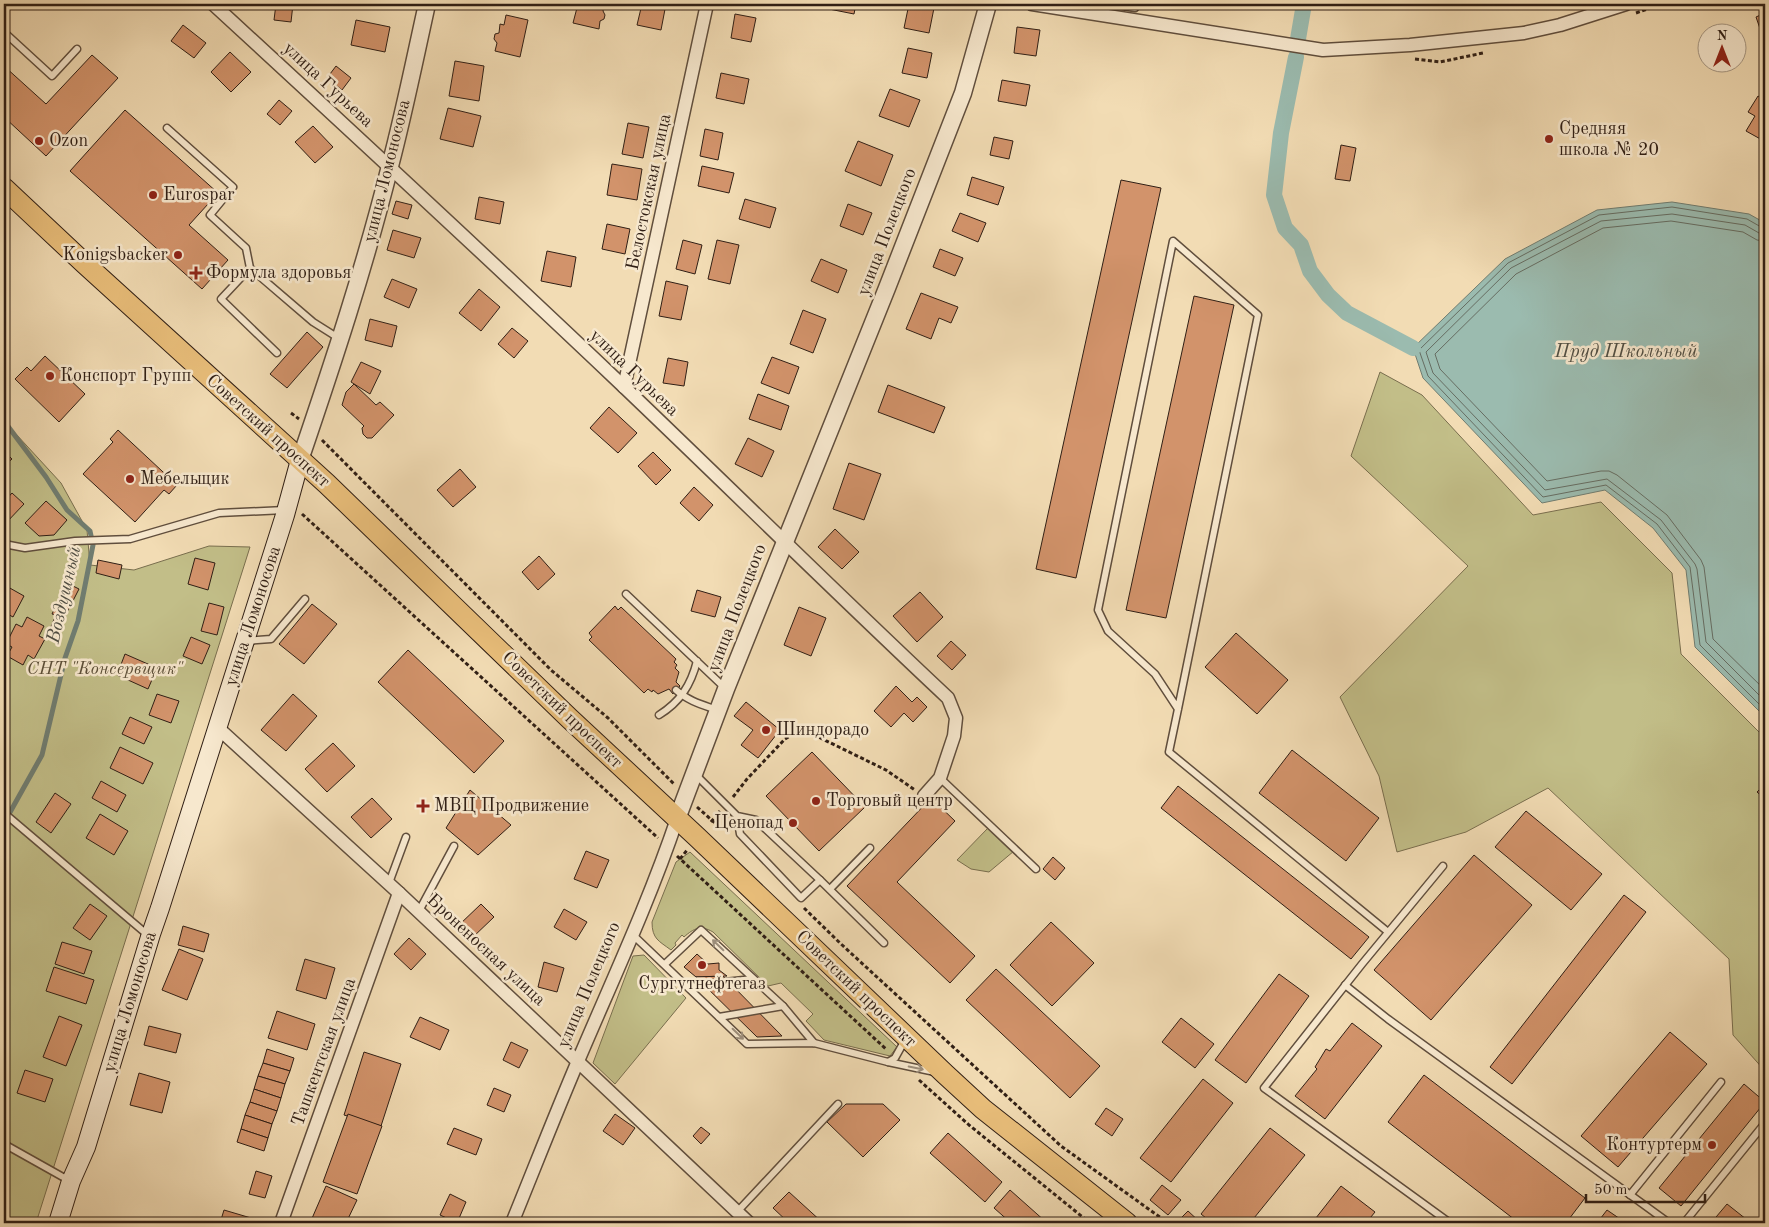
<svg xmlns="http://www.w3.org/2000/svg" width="1769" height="1227" viewBox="0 0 1769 1227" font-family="'Old Standard TT',serif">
<rect width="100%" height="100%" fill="#f2dcb4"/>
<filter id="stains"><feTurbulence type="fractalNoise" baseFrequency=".004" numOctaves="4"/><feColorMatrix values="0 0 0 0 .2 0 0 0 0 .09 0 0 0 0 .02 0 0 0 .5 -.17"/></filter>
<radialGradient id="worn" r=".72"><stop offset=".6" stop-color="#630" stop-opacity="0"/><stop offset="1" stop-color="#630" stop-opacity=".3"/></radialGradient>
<g fill="#c2be88" stroke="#796e4e">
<polygon points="1380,372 1422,395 1533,515 1601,502 1672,573 1681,654 1765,738 1765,1071 1733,1035 1729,959 1548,788 1466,832 1397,852 1379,776 1340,697 1468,566 1351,456"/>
<polygon points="4,421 61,483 87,530 90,565 134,570 209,546 250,547 36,1223 4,1223"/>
<polygon points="988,828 1014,851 989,872 971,869 957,860"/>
<path d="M690 852 897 1047 890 1056 824 1040 806 1021 813 1014 781 983 768 986 713 932C701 925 694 928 684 937L682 935 675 943 676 945 671 950C659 941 652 939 652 922L676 862Z"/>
<polygon points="644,955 686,998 615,1084 593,1063 633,956"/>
</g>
<polygon fill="#9bbbaf" stroke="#707d71" points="1672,202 1749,214 1765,223 1765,717 1695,647 1686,570 1653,528 1605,490 1542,503 1423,378 1413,348 1505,259 1597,210"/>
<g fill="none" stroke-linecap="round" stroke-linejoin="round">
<g stroke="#666d62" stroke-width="1">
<polyline points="1765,227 1761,227 1747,219 1672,207 1599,215 1508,263 1419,350 1428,376 1543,497 1606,485 1657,524 1690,567 1700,645 1765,710"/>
<polyline points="1765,234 1759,233 1745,225 1672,214 1601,221 1511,268 1426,352 1433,373 1545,490 1607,479 1661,520 1695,564 1697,569 1706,642 1765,701"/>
<polyline points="1765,241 1757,240 1743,232 1671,221 1603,228 1516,274 1435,354 1440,369 1547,481 1601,471 1609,471 1617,475 1667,515 1701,560 1704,567 1713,639 1765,690"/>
</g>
<polyline stroke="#707d71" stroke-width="5" points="4,421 46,477 67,510 90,531 93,545 78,621 65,658 42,755 4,823"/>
<g stroke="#9bbbaf" stroke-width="16">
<polyline points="1298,39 1304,4"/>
<polyline points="1296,57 1281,133 1274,195 1285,228 1301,245 1310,271 1328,295 1347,313 1413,348"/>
</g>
</g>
<g fill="#d2936b" stroke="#301f15">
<polygon points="276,4 293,4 291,22 274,20"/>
<polygon points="578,4 604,4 603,11 605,15 604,19 600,21 599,29 573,23"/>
<polygon points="642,4 666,4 661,30 637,25"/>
<polygon points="830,4 856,4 854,14 829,9"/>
<polygon points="909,4 934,8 929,33 904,28"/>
<polygon points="1765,13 1765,43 1756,17"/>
<polygon points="735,14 756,18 751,42 731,38"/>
<polygon points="506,15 528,20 520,57 495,51 497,43 494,39 495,34 499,33 500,24 504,25"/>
<polygon points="356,20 390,27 385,52 351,45"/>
<polygon points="183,25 206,43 194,58 171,41"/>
<polygon points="1017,27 1040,30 1036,56 1014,53"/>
<polygon points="908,48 932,53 927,78 902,73"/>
<polygon points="230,52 251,72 231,92 211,72"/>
<polygon points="92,55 118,78 46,156 4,117 4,66 46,104"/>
<polygon points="455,61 484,66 479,101 449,96"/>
<polygon points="336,66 351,78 342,90 327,78"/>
<polygon points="721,73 749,79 744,104 716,98"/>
<polygon points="1002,80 1030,85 1026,106 998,101"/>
<polygon points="890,89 920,100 909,127 879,116"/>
<polygon points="1758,96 1765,100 1765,147 1762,145 1764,141 1746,131 1755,116 1748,112"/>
<polygon points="279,100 292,111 280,125 267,114"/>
<polygon points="448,108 481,116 473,147 440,139"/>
<polygon points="125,110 218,193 189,225 228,260 202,289 70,171"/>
<polygon points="628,123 649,127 643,158 622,154"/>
<polygon points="313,126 333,147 315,163 295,142"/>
<polygon points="705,129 723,133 718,160 700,156"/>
<polygon points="994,137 1013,141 1009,159 990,155"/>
<polygon points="858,141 893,155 881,186 845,171"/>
<polygon points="1341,145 1356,148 1350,181 1335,179"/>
<polygon points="612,164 642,169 637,200 607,195"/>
<polygon points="702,166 734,173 729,193 698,186"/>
<polygon points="972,177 1004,187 998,205 967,195"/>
<polygon points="1121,180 1161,188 1076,578 1036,569"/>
<polygon points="479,197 504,202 500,224 475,219"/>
<polygon points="745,199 776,208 770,228 739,219"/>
<polygon points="396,201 412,205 408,219 392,214"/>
<polygon points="848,204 872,213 863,235 840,226"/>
<polygon points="960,213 986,223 978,242 952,231"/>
<polygon points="607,224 630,229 625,254 602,249"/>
<polygon points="393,230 421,238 414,258 387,250"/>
<polygon points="683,240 702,245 695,274 676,269"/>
<polygon points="717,240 739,245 730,284 708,279"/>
<polygon points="940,249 963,258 955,276 933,267"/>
<polygon points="547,251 576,257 571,287 541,281"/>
<polygon points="821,259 847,270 838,293 811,281"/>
<polygon points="392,279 417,289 409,308 384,297"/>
<polygon points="666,281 688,286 681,320 659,316"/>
<polygon points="479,289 500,307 481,331 459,313"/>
<polygon points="921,293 958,307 951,323 939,318 931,339 906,329"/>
<polygon points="1194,296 1234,305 1166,618 1126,610"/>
<polygon points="803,310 826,319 813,353 790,344"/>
<polygon points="370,319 397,326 392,347 365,340"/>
<polygon points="512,328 528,341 514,358 498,344"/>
<polygon points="307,332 323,347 287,388 270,374"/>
<polygon points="45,356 85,394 59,422 15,379 27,367 31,371"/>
<polygon points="772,357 799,367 789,394 761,383"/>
<polygon points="668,358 688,362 684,386 663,383"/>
<polygon points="361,362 381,371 370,394 351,382"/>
<polygon points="354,384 376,405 380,402 394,415 372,438 367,438 363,434 362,428 364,426 342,405 346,392"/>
<polygon points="888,385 945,407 934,433 878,412"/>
<polygon points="758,394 789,406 781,430 749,419"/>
<polygon points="609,407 637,433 618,453 590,428"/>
<polygon points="118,430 177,485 169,494 164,490 135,522 83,474 113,442 110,439"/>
<polygon points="748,438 774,451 762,477 735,464"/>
<polygon points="4,451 12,459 4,466"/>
<polygon points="653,452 671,470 656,485 638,466"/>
<polygon points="849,463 881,474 864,520 833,509"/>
<polygon points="460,469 476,487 453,507 437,490"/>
<polygon points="694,487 713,505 699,521 680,503"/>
<polygon points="12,493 24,504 5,524 4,502"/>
<polygon points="46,501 67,520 54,535 39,536 25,523"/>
<polygon points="835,529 859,552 842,569 818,547"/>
<polygon points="539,556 555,574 538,590 522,572"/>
<polygon points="195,558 215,563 208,590 188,584"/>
<polygon points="98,560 122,565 119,579 96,573"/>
<polygon points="67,583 79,589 56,634 49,631 56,615 52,614"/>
<polygon points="8,587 24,596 13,617 4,612 4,595"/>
<polygon points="697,590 721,597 715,617 691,611"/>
<polygon points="920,592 943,617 917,642 893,616"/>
<polygon points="209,603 224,607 217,635 201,631"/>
<polygon points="312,604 337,624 304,664 279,644"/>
<polygon points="615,606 618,610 621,607 676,659 674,662 677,665 675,668 679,672 676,682 680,686 673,694 669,689 658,694 653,690 652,692 648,689 644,693 589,640 592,637 589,633"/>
<polygon points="799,607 826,618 811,656 784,645"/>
<polygon points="27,617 44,626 39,636 45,639 34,659 28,655 23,665 7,656 12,647 6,644 16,624 22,627"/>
<polygon points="1236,633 1288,680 1257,714 1205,667"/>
<polygon points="191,637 210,645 202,664 183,656"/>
<polygon points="951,641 966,655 952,670 937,656"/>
<polygon points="408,650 504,741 474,773 378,682"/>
<polygon points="125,654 157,668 148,689 117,675"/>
<polygon points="896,686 912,702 917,697 927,707 913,722 904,713 891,727 874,711"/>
<polygon points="157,694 179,701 171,723 149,715"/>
<polygon points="293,694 317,716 286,751 261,730"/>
<polygon points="746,702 780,730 758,758 741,745 753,730 734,716"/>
<polygon points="130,717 152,727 144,744 122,734"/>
<polygon points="333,743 355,766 327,792 305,769"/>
<polygon points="120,747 153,763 143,784 110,768"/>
<polygon points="1292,750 1379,818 1346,861 1259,793"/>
<polygon points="812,752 865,807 819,851 766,796"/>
<polygon points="101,781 126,795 117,812 92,798"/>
<polygon points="1765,784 1765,799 1757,792"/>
<polygon points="1178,786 1369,937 1351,959 1161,808"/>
<polygon points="470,790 511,825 478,855 446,828"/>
<polygon points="55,793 71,804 51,833 36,822"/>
<polygon points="372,798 392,819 371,838 351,817"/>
<polygon points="931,798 955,821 897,882 975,956 950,983 847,886"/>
<polygon points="1526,811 1602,874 1571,910 1495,847"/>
<polygon points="100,814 128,831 114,855 86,838"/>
<polygon points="586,851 609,860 597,888 574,879"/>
<polygon points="1474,855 1532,905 1431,1020 1374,970"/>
<polygon points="1053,857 1065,868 1055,880 1043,869"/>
<polygon points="1624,895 1646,912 1512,1084 1490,1067"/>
<polygon points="90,904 107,916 90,940 73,928"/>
<polygon points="481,904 494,917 472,938 459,925"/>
<polygon points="564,909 587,922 576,940 554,927"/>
<polygon points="1051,922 1094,963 1052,1006 1010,965"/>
<polygon points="183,926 209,934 204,952 178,945"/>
<polygon points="409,938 426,954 411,970 394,954"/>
<polygon points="62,942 92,951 84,974 55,964"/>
<polygon points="179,949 203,959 187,1000 162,990"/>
<polygon points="697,954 708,964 719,963 719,970 727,976 696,977 684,967"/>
<polygon points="305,959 335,968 326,999 296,990"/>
<polygon points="544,962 564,968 557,992 538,987"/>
<polygon points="54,967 94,980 86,1004 46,991"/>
<polygon points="996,969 1100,1066 1070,1098 966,1000"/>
<polygon points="1279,974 1309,996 1246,1083 1215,1060"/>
<polygon points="723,976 782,1036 757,1037 696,977"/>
<polygon points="277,1011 315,1024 307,1050 268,1038"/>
<polygon points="59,1016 82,1025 66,1066 43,1057"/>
<polygon points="420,1017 449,1030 440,1050 410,1037"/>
<polygon points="1181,1018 1214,1044 1195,1068 1162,1042"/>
<polygon points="1352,1023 1382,1046 1325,1119 1295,1096 1317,1069 1315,1067 1326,1049 1330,1051"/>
<polygon points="149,1026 181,1034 176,1053 144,1045"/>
<polygon points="1670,1032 1707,1064 1618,1167 1581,1136"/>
<polygon points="4,1039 8,1040 4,1059"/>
<polygon points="511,1042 528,1050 519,1068 503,1060"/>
<polygon points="267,1049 294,1058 290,1071 263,1063"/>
<polygon points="364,1052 401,1064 381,1126 344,1115"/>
<polygon points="263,1063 290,1071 285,1084 258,1076"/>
<polygon points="25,1070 53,1079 45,1102 17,1093"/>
<polygon points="139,1073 170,1082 162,1113 130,1105"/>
<polygon points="1424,1075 1585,1198 1566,1223 1519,1223 1388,1122"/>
<polygon points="258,1076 285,1084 281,1098 254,1089"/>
<polygon points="1203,1079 1233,1103 1171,1182 1140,1158"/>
<polygon points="1744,1084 1765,1102 1681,1206 1659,1188"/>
<polygon points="494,1088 511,1095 504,1112 487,1105"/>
<polygon points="254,1089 281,1098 277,1111 250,1102"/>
<polygon points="250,1102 277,1111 272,1124 245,1115"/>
<polygon points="846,1104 883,1104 900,1120 863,1157 827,1122"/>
<polygon points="1106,1108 1123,1119 1112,1136 1095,1124"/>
<polygon points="348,1114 382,1126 357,1194 323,1182"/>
<polygon points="615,1114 635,1128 623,1145 603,1131"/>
<polygon points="245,1115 272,1124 268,1138 241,1129"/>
<polygon points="701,1127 710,1134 701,1144 693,1136"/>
<polygon points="454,1128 482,1139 476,1155 447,1144"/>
<polygon points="1270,1128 1305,1155 1250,1223 1212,1223 1201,1214"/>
<polygon points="241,1129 268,1138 264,1151 237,1142"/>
<polygon points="948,1133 1002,1182 985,1202 930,1153"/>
<polygon points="256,1171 272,1176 265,1198 249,1194"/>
<polygon points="1162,1185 1181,1200 1168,1215 1150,1200"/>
<polygon points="326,1186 357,1200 346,1223 310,1223"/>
<polygon points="1341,1186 1375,1212 1366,1223 1312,1223"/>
<polygon points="1010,1190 1046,1222 1045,1223 1011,1223 994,1208"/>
<polygon points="789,1192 823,1223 789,1223 773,1208"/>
<polygon points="450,1194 466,1202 457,1223 440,1215"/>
<polygon points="1727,1204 1751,1223 1711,1223"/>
<polygon points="224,1210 251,1218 249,1223 220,1223"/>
<polygon points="1607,1210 1626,1223 1597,1223"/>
<polygon points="1188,1211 1201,1223 1179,1223 1177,1222"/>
</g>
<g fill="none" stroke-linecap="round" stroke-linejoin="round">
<g stroke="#604e3d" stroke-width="9">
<g id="service">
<polyline points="1109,4 1135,8 1136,4"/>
<polyline points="4,32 52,76 77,49"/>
<polyline points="167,128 233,187 210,215 246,248 250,268"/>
<polyline points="277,353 221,299 250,268 313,322 340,339"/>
<polyline points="4,544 25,548 75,541 130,539 219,513 285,510"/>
<polyline points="626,594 725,688"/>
<polyline points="246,641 271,639 305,599"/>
<path d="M676 690C688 701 703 705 717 710"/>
<polyline points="1178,709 1155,674 1108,631 1098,610 1173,241 1258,315 1178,709 1169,752 1388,932"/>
<path d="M659 715C680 702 691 685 697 661"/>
<polyline points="695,774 737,816 740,834 801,898 820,880 756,820 737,816"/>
<polyline points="940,778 1036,869"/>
<polyline points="4,813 149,936"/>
<polyline points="1443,866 1362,964 1264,1088 1450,1223"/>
<polyline points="820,880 884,943"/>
<polyline points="389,883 406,837"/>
<polyline points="830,889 870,848"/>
<polyline points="419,911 454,846"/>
<polyline points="633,935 747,1044 814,1043 888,1062 935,1072"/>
<polyline points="665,964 701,930 783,1006 814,1043"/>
<polyline points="1345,985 1388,1019 1669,1223"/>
<polyline points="687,986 753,979"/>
<polyline points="719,1017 783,1006"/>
<polyline points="888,1062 895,1058 905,1040"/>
<polyline points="4,1144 70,1181"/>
<polyline points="1630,1195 1721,1082"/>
<polyline points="737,1212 838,1104"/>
<polyline points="1684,1223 1765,1123"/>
</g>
</g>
<g stroke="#604e3d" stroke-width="15">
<g id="minor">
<path d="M213 4C350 130 487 257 622 385 731 489 838 595 948 698L956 718 954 736 940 778 924 796"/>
<polyline points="1032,4 1323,50 1410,45 1524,33 1560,25 1626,4"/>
<polyline points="624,387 707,4"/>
<polyline points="218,728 399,893 749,1223"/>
<polyline points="281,1223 399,893"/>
<path d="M512 1223C534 1169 555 1115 578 1061 612 981 649 902 677 819"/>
</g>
</g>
<g stroke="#604e3d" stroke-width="19">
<g id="tertiary">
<path d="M300 460C333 363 365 266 390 166 404 113 415 58 427 4"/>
<polyline points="677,819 726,689 887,288 963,93 988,4"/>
</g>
</g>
<g stroke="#301f15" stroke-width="20">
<polyline id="secondary" points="58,1223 71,1181 86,1147 151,934 160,908 285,515 300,460"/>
</g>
<g stroke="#301f15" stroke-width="22">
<polyline id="primary" points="4,188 85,264 327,484 569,718 697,837 945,1074 983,1109 1127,1223"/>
</g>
<g stroke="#301f15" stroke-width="3" stroke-dasharray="4 2.5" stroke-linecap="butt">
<polyline points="1636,13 1662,4"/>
<polyline points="1415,59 1440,62 1483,53"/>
<polyline points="291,413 299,419"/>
<polyline points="322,440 551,670 608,718 675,785"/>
<polyline points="302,514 658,838"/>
<polyline points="733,797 747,779 785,739 802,729 886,770 915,790"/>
<polyline points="697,807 715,823 728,829"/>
<polyline points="711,822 720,811"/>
<polyline points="677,856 887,1050"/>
<polyline points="680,859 688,849"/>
<polyline points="804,908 841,944 1061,1146 1168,1223"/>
<polyline points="919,1080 969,1125 1090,1223"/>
</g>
<use href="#service" stroke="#f7e8ce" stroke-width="6"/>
<use href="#minor" stroke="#f7e8ce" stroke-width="12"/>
<use href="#tertiary" stroke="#f7e8ce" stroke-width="16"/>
<use href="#secondary" stroke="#f7e8ce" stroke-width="18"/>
<use href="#primary" stroke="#e9be7a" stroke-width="20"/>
</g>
<defs><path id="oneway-shaft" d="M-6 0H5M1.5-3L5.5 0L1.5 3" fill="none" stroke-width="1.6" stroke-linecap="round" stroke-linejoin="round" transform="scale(1.25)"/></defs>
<g stroke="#9d8e7b">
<use href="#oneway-shaft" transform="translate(718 945) rotate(-136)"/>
<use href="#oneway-shaft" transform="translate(738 1034) rotate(44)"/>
<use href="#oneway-shaft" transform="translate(916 1068) rotate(12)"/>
</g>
<g fill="#8f2418" stroke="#f7e8ce" stroke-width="2">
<circle cx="1549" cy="139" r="5"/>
<circle cx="39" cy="141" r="5"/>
<circle cx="153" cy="195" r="5"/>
<circle cx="178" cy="255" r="5"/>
<path d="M193.5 265.5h5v5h5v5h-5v5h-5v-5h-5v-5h5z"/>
<circle cx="50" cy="376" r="5"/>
<circle cx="130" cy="479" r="5"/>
<circle cx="766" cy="730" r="5"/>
<circle cx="816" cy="801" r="5"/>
<path d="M420.5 798.5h5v5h5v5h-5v5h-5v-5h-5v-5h5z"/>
<circle cx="793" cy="823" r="5"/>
<circle cx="702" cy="965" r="5"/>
<circle cx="1712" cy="1145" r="5"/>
</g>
<g text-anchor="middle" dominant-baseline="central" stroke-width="5" stroke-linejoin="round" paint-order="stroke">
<g font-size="18" fill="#301f15" stroke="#f7e8ce">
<text transform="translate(328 85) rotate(43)">улица Гурьева</text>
<text transform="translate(387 171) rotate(-76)">улица Ломоносова</text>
<text transform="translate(649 192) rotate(-78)">Белостокская улица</text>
<text transform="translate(887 232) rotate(-69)">улица Полецкого</text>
<text transform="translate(634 373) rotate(44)">улица Гурьева</text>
<text transform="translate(268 431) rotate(42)">Советский проспект</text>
<text transform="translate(737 608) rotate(-69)">улица Полецкого</text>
<text transform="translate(253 616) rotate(-72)">улица Ломоносова</text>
<text transform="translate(562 710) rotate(44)">Советский проспект</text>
<text transform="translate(486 950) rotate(43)">Броненосная улица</text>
<text transform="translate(589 985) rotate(-67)">улица Полецкого</text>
<text transform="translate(856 989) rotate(44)">Советский проспект</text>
<text transform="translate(130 1002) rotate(-73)">улица Ломоносова</text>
<text transform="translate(324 1052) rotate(-70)">Ташкентская улица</text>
</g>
<g font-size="18" fill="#301f15" stroke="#f7e8ce" text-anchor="start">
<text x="1559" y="129">Средняя<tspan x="1559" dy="21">школа № 20</tspan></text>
<text x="49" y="141">Ozon</text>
<text x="163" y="195">Eurospar</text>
<text x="168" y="255" text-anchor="end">Konigsbacker</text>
<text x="206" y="273">Формула здоровья</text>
<text x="60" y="376">Конспорт Групп</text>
<text x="140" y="479">Мебельщик</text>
<text x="776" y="730">Шиндорадо</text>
<text x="826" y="801">Торговый центр</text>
<text x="434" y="806">МВЦ Продвижение</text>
<text x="783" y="823" text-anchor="end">Ценопад</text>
<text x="702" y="984" text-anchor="middle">Сургутнефтегаз</text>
<text x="1702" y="1145" text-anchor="end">Контуртерм</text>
</g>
<g font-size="18" font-style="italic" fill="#5c4f38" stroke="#f7e8ce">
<text x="105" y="669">СНТ "Консервщик"</text>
</g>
<g font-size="19" font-style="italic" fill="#504e43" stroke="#f7e8ce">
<text x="1626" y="352">Пруд Школьный</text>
<text transform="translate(65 595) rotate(-77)">Воздушный</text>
</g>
</g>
<rect width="1769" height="1227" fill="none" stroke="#f2dcb4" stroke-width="20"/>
<rect x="5" y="5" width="1759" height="1217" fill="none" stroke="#301f15" stroke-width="2.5"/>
<rect x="10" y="10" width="1749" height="1207" fill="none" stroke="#301f15"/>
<g transform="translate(1722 48)"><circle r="24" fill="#f7e8ce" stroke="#a79884"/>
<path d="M0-4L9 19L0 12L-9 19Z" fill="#8f2418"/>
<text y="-8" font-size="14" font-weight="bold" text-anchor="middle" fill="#301f15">N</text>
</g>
<path d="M1586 1194v8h119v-8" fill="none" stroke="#301f15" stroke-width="2.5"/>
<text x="1594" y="1194" font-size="15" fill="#301f15" stroke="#f7e8ce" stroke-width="4" paint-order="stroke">50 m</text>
<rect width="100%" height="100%" filter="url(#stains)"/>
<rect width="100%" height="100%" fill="url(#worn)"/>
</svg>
